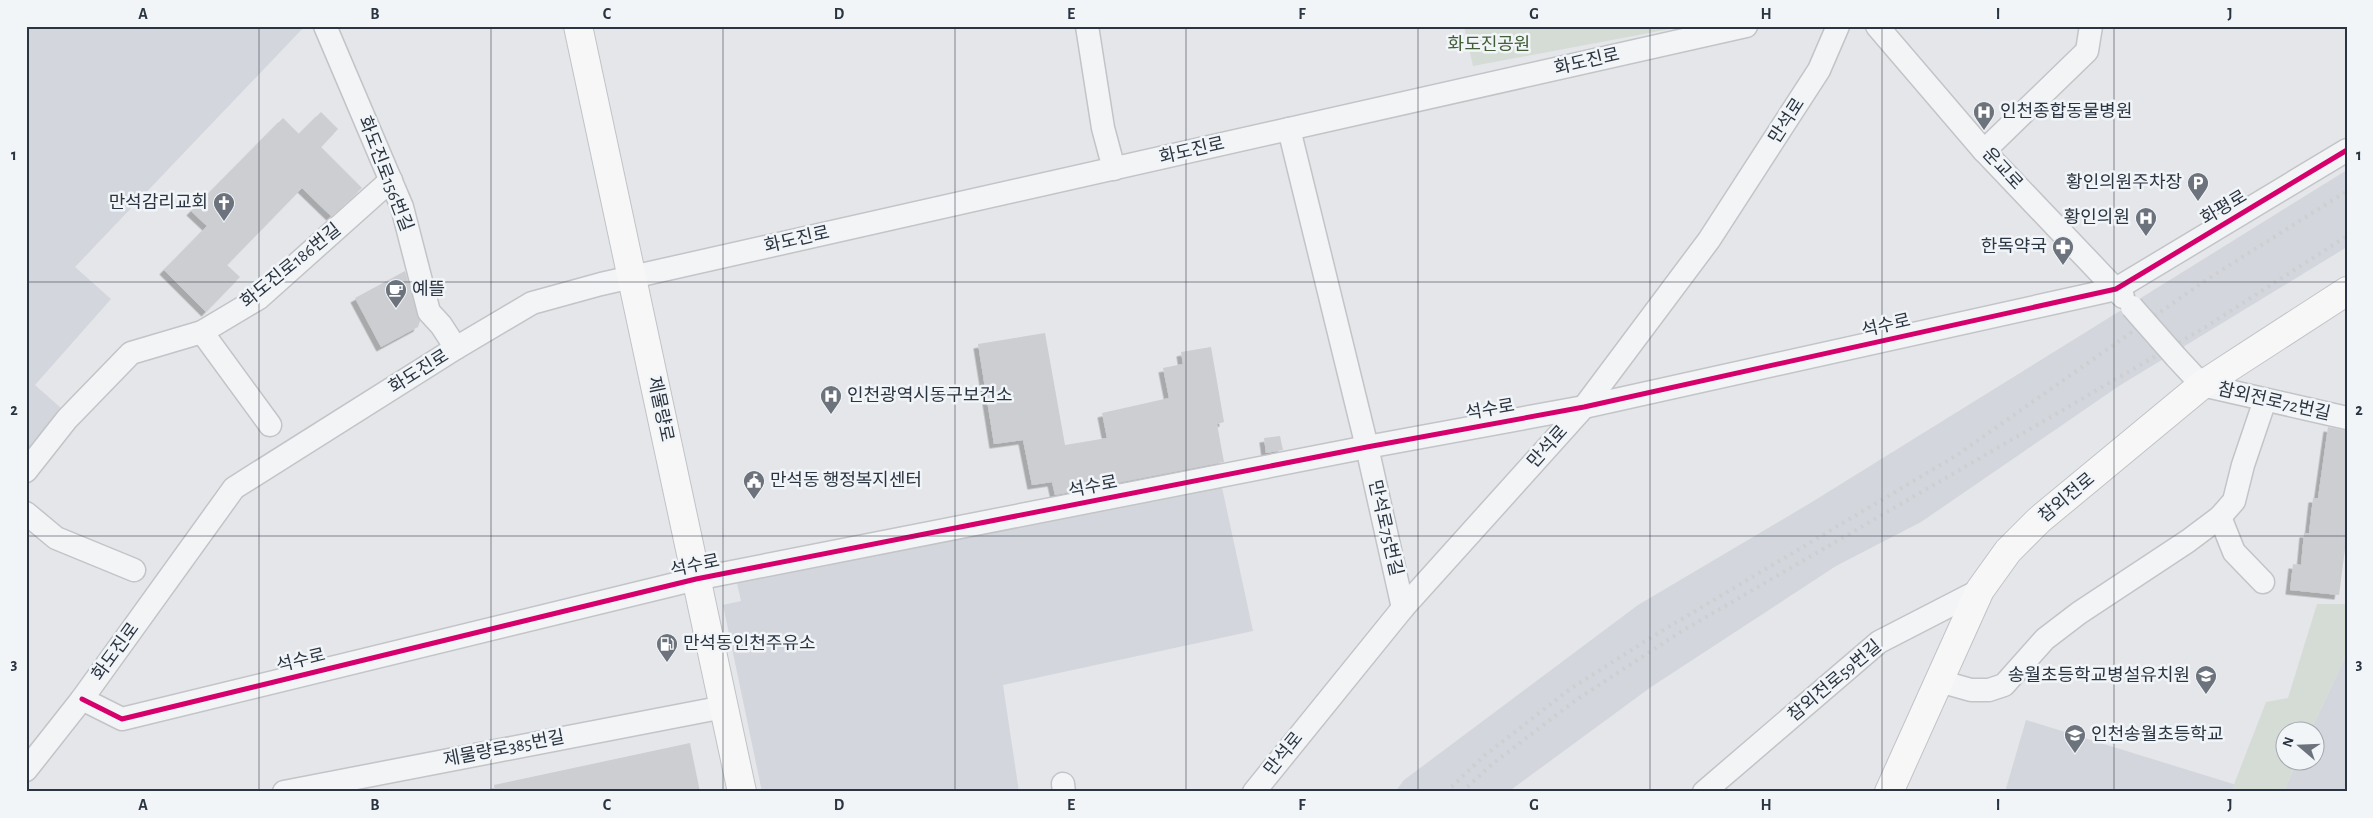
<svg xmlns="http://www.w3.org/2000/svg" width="2373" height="818" viewBox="0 0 2373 818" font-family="'Alegreya Sans','Noto Sans KR',sans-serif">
<defs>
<filter id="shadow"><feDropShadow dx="-4.5" dy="4.5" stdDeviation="0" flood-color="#0004"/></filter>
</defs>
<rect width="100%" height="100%" fill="#e4e6e9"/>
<g fill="#d3d6dc">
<polygon points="26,26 305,26 75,267 111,299 35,385 70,416 26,469"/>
<polygon points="2347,170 2347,247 2119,386 1921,522 1836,566 1651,687 1508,792 1395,792 1404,780 1638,605 1812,502"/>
<polygon points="1220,478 1253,631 1003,685 1019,792 762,792 723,605 741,601 737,583"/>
<polygon points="2347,653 2347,792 2284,792 2297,761 2316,760 2316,730 2311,730"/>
<polygon points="2026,720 2243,787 2241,792 2005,792"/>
</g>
<g fill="#d5dcd5">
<polygon points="1464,26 1681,26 1681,27 1473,66"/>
<polygon points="2317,604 2347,604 2347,653 2311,730 2286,730 2286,760 2297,761 2284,792 2231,792 2266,702 2288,698"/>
</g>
<g fill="#ccced1" filter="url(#shadow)">
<polygon points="321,112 338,129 321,147 362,188 331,216 302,188 227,265 240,277 206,312 164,270 207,226 191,211 283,118 299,134"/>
<polygon points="405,271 420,321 418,327 381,347 355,298"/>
<polygon points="1045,333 1065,445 1107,438 1102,413 1169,398 1163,368 1183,364 1181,352 1211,347 1224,422 1217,424 1224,462 1055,495 1052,482 1032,485 1023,440 994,444 978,344"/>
<polygon points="2328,427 2347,431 2347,534 2339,595 2290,590 2293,564 2301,565 2304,533 2309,533 2313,498 2318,498"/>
<polygon points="1280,436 1283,450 1266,453 1264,438"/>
<polygon points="690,743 700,792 495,792 494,785"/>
</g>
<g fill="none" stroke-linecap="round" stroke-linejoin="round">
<g stroke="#c2c4c7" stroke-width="25">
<g id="minor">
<polyline points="325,26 402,207 429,312 441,325 456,348"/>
<polyline points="1087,26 1103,128 1114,169"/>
<polyline points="1877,26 1984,151 2123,297"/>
<polyline points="1289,129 1367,447 1403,608"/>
<polyline points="1984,151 2087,51 2091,26"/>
<polyline points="202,332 270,425"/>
<polyline points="2176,357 2202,385 2347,418"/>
<polyline points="26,471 67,419 131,353 202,332 259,298 391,180"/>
<polyline points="26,513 56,538 134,570"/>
<polyline points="2220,517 2234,552 2263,582"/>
<polyline points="1939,681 1971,690 1989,690 2004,685 2045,639 2079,613 2188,541 2220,517 2234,501 2243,465 2265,400"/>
<polyline points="82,699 122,719 696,579 1367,447 1584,407 2116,289 2347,150"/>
<polyline points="26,770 82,699 234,488 456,348 532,303 601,284 1746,26"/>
<polyline points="1063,784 1064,792"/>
<polyline points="284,792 724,707"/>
<polyline points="1254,792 1403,608 1584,407 1709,240 1819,70 1838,26"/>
<polyline points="1704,792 1879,642 1980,590"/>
</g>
</g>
<g stroke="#c0c3c7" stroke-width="30">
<g id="major">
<polyline points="578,26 742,792"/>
<polyline points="1889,792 1980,590 2008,551 2039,520 2202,385 2347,291"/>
</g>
</g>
<use href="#minor" stroke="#f3f4f6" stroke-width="22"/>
<use href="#major" stroke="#f7f7f7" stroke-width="28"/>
<g stroke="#cdcfd1" stroke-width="4" stroke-dasharray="2.5 5" stroke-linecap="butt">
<polyline points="1446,792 1484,756 1570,689 1655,635 1957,455 2203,282 2347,191"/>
<polyline points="1462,792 1491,765 1576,700 1682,631 2204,328 2347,236"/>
</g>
<g stroke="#c2c4c7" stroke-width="25" stroke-linecap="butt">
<polyline id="minor-bridge" points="2132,307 2176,357"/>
</g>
<use href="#minor-bridge" stroke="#f3f4f6" stroke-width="22"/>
<g stroke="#f2f5f8" stroke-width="8">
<polyline id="cycleway" points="82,699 122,719 696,579 1367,447 1584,407 2116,289 2347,150"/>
</g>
<use href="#cycleway" stroke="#d6006c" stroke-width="5"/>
</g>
<path fill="none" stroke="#2b3542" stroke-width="1" stroke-opacity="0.55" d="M259 26V792M491 26V792M723 26V792M955 26V792M1186 26V792M1418 26V792M1650 26V792M1882 26V792M2114 26V792M26 282H2347M26 536H2347"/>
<defs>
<g id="hospital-pin" transform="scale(1.125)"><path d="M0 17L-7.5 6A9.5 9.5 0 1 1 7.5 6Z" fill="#6c737c" stroke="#f2f5f8"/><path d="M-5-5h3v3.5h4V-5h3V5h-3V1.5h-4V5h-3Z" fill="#fff"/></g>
<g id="parking-pin" transform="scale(1.125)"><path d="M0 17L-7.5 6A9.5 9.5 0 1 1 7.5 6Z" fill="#6c737c" stroke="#f2f5f8"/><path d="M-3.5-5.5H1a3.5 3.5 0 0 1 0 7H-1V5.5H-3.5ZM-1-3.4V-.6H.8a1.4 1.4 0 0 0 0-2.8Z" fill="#fff"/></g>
<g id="church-pin" transform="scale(1.125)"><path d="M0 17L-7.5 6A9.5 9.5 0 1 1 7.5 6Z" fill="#6c737c" stroke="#f2f5f8"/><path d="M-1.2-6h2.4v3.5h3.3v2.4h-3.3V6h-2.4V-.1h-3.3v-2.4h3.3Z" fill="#fff"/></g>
<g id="pharmacy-pin" transform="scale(1.125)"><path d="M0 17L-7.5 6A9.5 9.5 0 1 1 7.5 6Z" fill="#6c737c" stroke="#f2f5f8"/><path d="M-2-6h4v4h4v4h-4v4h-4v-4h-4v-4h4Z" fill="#fff"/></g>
<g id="cafe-pin" transform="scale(1.125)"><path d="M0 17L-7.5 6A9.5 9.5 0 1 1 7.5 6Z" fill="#6c737c" stroke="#f2f5f8"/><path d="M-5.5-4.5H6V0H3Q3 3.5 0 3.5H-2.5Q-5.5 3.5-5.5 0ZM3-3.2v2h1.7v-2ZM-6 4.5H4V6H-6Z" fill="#fff"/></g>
<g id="civic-pin" transform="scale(1.125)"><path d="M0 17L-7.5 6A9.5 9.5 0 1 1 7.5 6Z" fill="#6c737c" stroke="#f2f5f8"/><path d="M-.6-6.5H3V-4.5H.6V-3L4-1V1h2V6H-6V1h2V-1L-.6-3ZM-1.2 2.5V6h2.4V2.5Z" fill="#fff"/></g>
<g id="fuel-pin" transform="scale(1.125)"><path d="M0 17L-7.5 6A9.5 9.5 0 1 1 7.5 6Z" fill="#6c737c" stroke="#f2f5f8"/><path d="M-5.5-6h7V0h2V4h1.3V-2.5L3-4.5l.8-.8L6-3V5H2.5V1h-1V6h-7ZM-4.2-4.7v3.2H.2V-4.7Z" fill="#fff"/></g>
<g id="school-pin" transform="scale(1.125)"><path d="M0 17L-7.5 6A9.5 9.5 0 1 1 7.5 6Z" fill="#6c737c" stroke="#f2f5f8"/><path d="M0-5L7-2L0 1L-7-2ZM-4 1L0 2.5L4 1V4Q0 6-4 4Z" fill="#fff"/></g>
</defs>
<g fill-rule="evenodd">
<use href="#hospital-pin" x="1984" y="112"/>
<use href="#parking-pin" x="2198" y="183"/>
<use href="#church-pin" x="224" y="203"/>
<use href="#hospital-pin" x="2146" y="218"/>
<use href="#pharmacy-pin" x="2063" y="247"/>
<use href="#cafe-pin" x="396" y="290"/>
<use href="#hospital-pin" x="831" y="396"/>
<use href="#civic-pin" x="754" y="481"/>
<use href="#fuel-pin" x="667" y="644"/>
<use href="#school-pin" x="2206" y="676"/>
<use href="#school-pin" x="2075" y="735"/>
</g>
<g text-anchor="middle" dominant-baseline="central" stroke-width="5" stroke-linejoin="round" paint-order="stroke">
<g font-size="18" fill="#425e38" stroke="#f2f5f8">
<text x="1489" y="45">화도진공원</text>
</g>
<g font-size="18" fill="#2b3542" stroke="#f2f5f8">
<text transform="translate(1587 62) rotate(-13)">화도진로</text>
<text transform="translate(1787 121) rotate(-57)">만석로</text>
<text transform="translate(1192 151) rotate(-13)">화도진로</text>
<text transform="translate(2002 169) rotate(47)">운교로</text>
<text transform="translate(385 174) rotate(69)">화도진로156번길</text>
<text transform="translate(2224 208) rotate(-31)">화평로</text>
<text transform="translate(797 240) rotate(-13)">화도진로</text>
<text transform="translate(291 266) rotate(-39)">화도진로186번길</text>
<text transform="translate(1886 326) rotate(-13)">석수로</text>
<text transform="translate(419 372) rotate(-32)">화도진로</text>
<text transform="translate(2274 402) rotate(13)">참외전로72번길</text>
<text transform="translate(660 409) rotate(78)">제물량로</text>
<text transform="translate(1490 410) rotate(-10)">석수로</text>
<text transform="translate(1548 447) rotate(-48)">만석로</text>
<text transform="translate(1093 487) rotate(-11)">석수로</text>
<text transform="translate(2067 498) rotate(-40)">참외전로</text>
<text transform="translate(1385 528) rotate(77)">만석로75번길</text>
<text transform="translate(695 566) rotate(-12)">석수로</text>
<text transform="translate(116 652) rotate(-54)">화도진로</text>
<text transform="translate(301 661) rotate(-14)">석수로</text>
<text transform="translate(1835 681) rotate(-40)">참외전로59번길</text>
<text transform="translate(504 749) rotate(-11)">제물량로385번길</text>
<text transform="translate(1284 754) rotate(-51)">만석로</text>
</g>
<g font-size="18" fill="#2b3542" stroke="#f2f5f8" text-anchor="start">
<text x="2000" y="112">인천종합동물병원</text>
<text x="2182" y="183" text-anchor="end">황인의원주차장</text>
<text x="208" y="203" text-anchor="end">만석감리교회</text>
<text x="2130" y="218" text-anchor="end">황인의원</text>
<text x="2047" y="247" text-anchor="end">한독약국</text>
<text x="412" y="290">예뜰</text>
<text x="847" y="396">인천광역시동구보건소</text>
<text x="770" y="481">만석동 행정복지센터</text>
<text x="683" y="644">만석동인천주유소</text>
<text x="2190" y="676" text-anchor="end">송월초등학교병설유치원</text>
<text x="2091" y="735">인천송월초등학교</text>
</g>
</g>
<rect width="2373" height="818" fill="none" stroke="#f2f5f8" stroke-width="55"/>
<g transform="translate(2300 746) rotate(289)"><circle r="24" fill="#f2f5f8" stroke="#a2a8af"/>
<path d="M0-4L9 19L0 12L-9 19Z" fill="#6c737c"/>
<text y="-8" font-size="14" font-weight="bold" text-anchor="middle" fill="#2b3542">N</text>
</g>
<rect x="28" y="28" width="2318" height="762" fill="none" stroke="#2b3542" stroke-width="2"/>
<g font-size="16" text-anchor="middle" font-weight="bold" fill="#2b3542">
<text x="143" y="19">A</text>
<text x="375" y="19">B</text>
<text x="607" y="19">C</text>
<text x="839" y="19">D</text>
<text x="1071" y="19">E</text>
<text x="1302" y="19">F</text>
<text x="1534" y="19">G</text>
<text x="1766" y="19">H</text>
<text x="1998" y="19">I</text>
<text x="2230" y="19">J</text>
<text x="14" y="160">1</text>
<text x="2359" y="160">1</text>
<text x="14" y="415">2</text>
<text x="2359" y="415">2</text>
<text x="14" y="669">3</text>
<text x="2359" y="669">3</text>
<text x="143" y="810">A</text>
<text x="375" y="810">B</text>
<text x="607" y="810">C</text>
<text x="839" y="810">D</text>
<text x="1071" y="810">E</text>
<text x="1302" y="810">F</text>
<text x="1534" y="810">G</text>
<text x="1766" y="810">H</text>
<text x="1998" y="810">I</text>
<text x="2230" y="810">J</text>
</g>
</svg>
